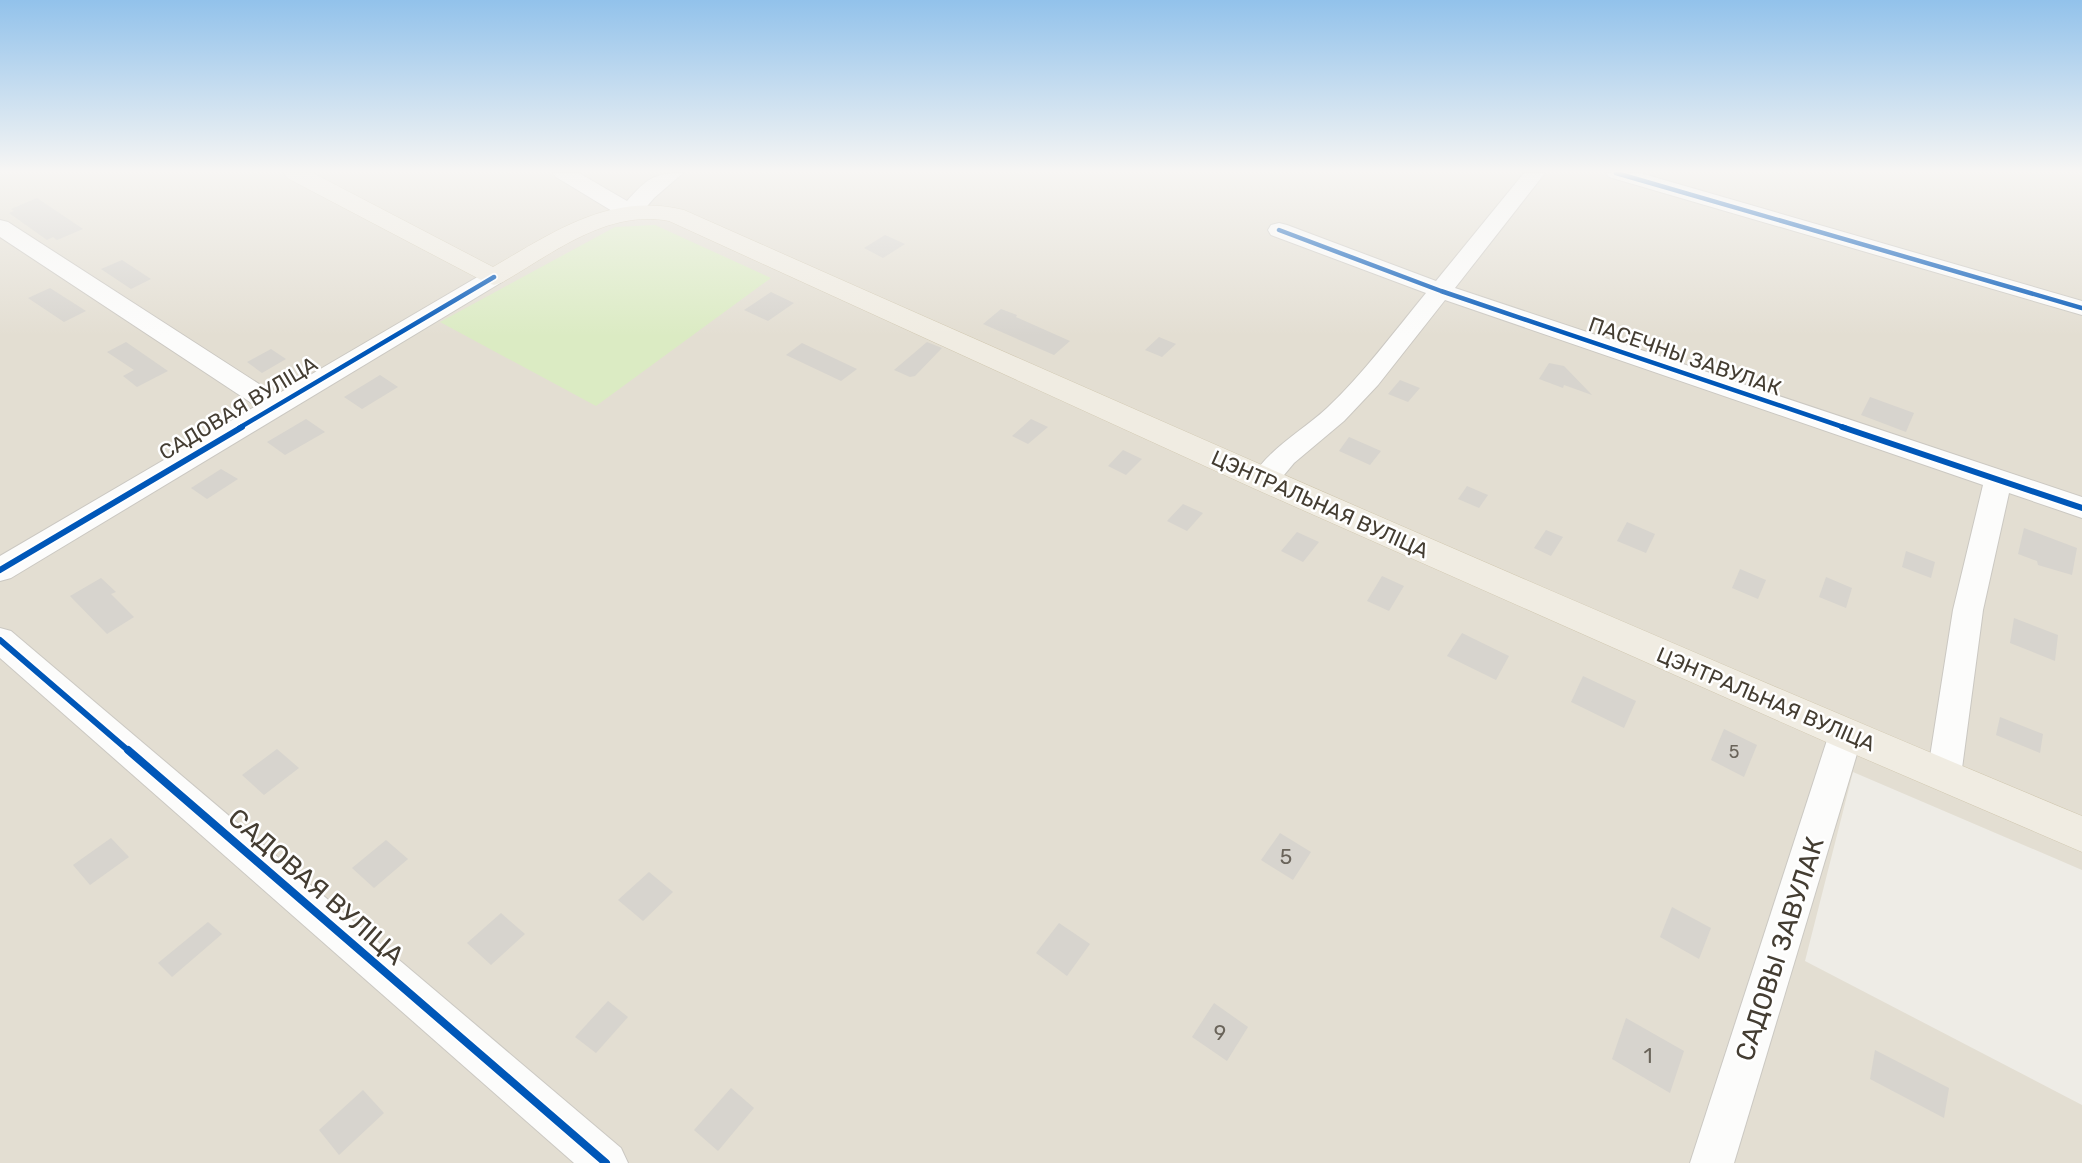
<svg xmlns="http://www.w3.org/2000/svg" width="2082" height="1163" viewBox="0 0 2082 1163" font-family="Rubik,sans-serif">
<rect width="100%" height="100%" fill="#eeece6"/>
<polygon fill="#e3ded2" points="0,173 2082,173 2082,870 1853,772 1805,961 2082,1105 2082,1163 0,1163"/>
<polygon fill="#dbebc3" points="655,225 771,278 596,406 440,322 615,227"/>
<g fill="#d7d4ce">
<polygon points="37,198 83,229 57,240 53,237 47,240 9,213 14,211 11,209"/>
<polygon points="885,235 905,244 883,258 864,248"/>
<polygon points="122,260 151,279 131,289 101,269"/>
<polygon points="50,288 86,311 64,322 28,298"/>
<polygon points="771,292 794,303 768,321 744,310"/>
<polygon points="1001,309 1017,315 1016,317 1070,341 1054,355 983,324"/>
<polygon points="1159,337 1176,344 1162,357 1145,350"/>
<polygon points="126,342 168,371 137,387 123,376 134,370 107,352"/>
<polygon points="927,342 942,348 915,376 910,377 894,370"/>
<polygon points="802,343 857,369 841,381 786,355"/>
<polygon points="271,349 286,359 262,373 247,362"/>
<polygon points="1549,363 1564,366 1592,395 1564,385 1563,388 1539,379"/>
<polygon points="380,375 398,387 362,409 344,397"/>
<polygon points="1400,380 1420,388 1408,402 1388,394"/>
<polygon points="1870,397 1914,413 1906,432 1861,415"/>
<polygon points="306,419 325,432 285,455 267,442"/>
<polygon points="1031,419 1048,427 1028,444 1012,436"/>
<polygon points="1349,437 1381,451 1370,465 1339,451"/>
<polygon points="1123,450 1142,459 1126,475 1108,466"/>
<polygon points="221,469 238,479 207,499 191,488"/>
<polygon points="1467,486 1488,495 1479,508 1458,499"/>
<polygon points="1183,504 1203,513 1187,531 1167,521"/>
<polygon points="1627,522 1655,534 1646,553 1617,541"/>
<polygon points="2024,528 2077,548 2072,575 2038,565 2037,561 2018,554"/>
<polygon points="1546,530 1563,537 1551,556 1534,548"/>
<polygon points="1297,532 1319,542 1303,562 1281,551"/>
<polygon points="1906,551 1935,562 1931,578 1902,567"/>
<polygon points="1740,569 1766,580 1758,599 1732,588"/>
<polygon points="1382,576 1404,586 1389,611 1367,601"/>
<polygon points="1826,577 1852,588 1846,608 1819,597"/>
<polygon points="101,578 116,592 111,594 134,617 107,634 70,596"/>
<polygon points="2014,618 2058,635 2055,661 2010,643"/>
<polygon points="1462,633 1509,656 1496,680 1447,656"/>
<polygon points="1583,676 1636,701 1624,728 1571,702"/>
<polygon points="2000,717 2043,734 2040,753 1996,735"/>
<polygon points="1724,729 1757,745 1744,777 1711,760"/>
<polygon points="277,749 299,768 264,795 242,775"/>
<polygon points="1280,833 1311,852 1293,880 1261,860"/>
<polygon points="111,838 129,857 90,885 73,865"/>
<polygon points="386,840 408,859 374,888 352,868"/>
<polygon points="649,872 673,892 643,921 618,900"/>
<polygon points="1672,907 1711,928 1699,959 1660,937"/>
<polygon points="501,913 525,934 491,965 467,943"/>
<polygon points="208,922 222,934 172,977 158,963"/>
<polygon points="1059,923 1090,944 1067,976 1036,953"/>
<polygon points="608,1001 628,1017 596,1053 575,1037"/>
<polygon points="1214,1003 1248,1027 1227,1061 1192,1037"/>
<polygon points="1626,1018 1684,1051 1670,1093 1612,1059"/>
<polygon points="1875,1050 1949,1088 1944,1118 1870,1079"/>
<polygon points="731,1088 754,1108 718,1151 694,1130"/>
<polygon points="363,1090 384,1113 339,1155 319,1130"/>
</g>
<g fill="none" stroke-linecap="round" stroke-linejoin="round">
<g stroke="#cbc8c2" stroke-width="2">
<g id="minor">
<path d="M553 173H579L627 201C647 179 653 173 683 173L654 198 638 217 630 219 622 217 556 177Z"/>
<path d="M1524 173H1545L1455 288 2082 497V518L2009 493 1983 610 1961 776 1956 786 1944 791 1932 786 1927 776 1953 610 1983 485 1445 300 1378 385 1344 421 1294 463 1274 487 1264 490 1254 487 1250 480C1269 448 1301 432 1327 408 1363 374 1394 332 1426 293L1271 235 1268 230 1271 225 1279 223 1287 225 1436 281Z"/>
<polygon points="1606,173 1640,173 2082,301 2082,315 1609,177"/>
<polygon points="0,220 8,222 276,395 486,272 494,270 502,272 506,277 502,282 11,578 0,581 0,556 256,406 0,237"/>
<polygon points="0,628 11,631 621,1148 628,1163 574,1163 0,658"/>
<polygon points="1846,720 1858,724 1863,734 1734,1163 1690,1163 1829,734 1834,724"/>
</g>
</g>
<g stroke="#d2c9b2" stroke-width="1">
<path id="major" d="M284 173H313L493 267C555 231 611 192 684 210 1148 416 1613 621 2082 816V852L1833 745 1253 488 669 221C608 209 553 253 503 282L494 285 485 282 287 178Z"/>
</g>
<use href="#minor" fill="#fcfcfb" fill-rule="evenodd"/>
<use href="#major" fill="#f0ece2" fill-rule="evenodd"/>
<g stroke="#fff" stroke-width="8">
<g id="cycleway-far2">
<polyline points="1616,173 2082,308"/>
<polyline points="1279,230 1441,291 1846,428"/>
<polyline points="239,428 494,277"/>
</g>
</g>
<g stroke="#fff" stroke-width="10">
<g id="cycleway-far1">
<polyline points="1842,427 2082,508"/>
<polyline points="0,570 242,427"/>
<polyline points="0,640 130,752"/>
</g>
</g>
<g stroke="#fff" stroke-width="11">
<polyline id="cycleway" points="128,750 606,1163"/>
</g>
<use href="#cycleway-far2" stroke="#0057b8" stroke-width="4.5"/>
<use href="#cycleway-far1" stroke="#0057b8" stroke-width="6"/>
<use href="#cycleway" stroke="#0057b8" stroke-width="8"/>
</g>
<linearGradient id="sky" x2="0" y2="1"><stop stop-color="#92c2eb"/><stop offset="0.51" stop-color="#f7f6f4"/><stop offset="1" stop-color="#f7f6f4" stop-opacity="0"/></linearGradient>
<rect width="2082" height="336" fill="url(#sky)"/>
<g text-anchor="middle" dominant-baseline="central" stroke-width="5" stroke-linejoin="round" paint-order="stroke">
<g font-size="18" fill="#6a645a">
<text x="1734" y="752">5</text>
</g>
<g font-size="21" fill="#443d32" stroke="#fff">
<text transform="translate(1685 356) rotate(19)">ПАСЕЧНЫ ЗАВУЛАК</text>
<text transform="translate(238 408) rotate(-31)">САДОВАЯ ВУЛІЦА</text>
<text transform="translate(1320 504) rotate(24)">ЦЭНТРАЛЬНАЯ ВУЛІЦА</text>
<text transform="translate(1766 699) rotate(23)">ЦЭНТРАЛЬНАЯ ВУЛІЦА</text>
</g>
<g font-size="21" fill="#6a645a">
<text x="1286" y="856">5</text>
<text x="1220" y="1032">9</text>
<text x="1648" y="1055">1</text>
</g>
<g font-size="26" fill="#443d32" stroke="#fff">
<text transform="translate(316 887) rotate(41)">САДОВАЯ ВУЛІЦА</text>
<text transform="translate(1780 949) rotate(-72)">САДОВЫ ЗАВУЛАК</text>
</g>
</g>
</svg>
